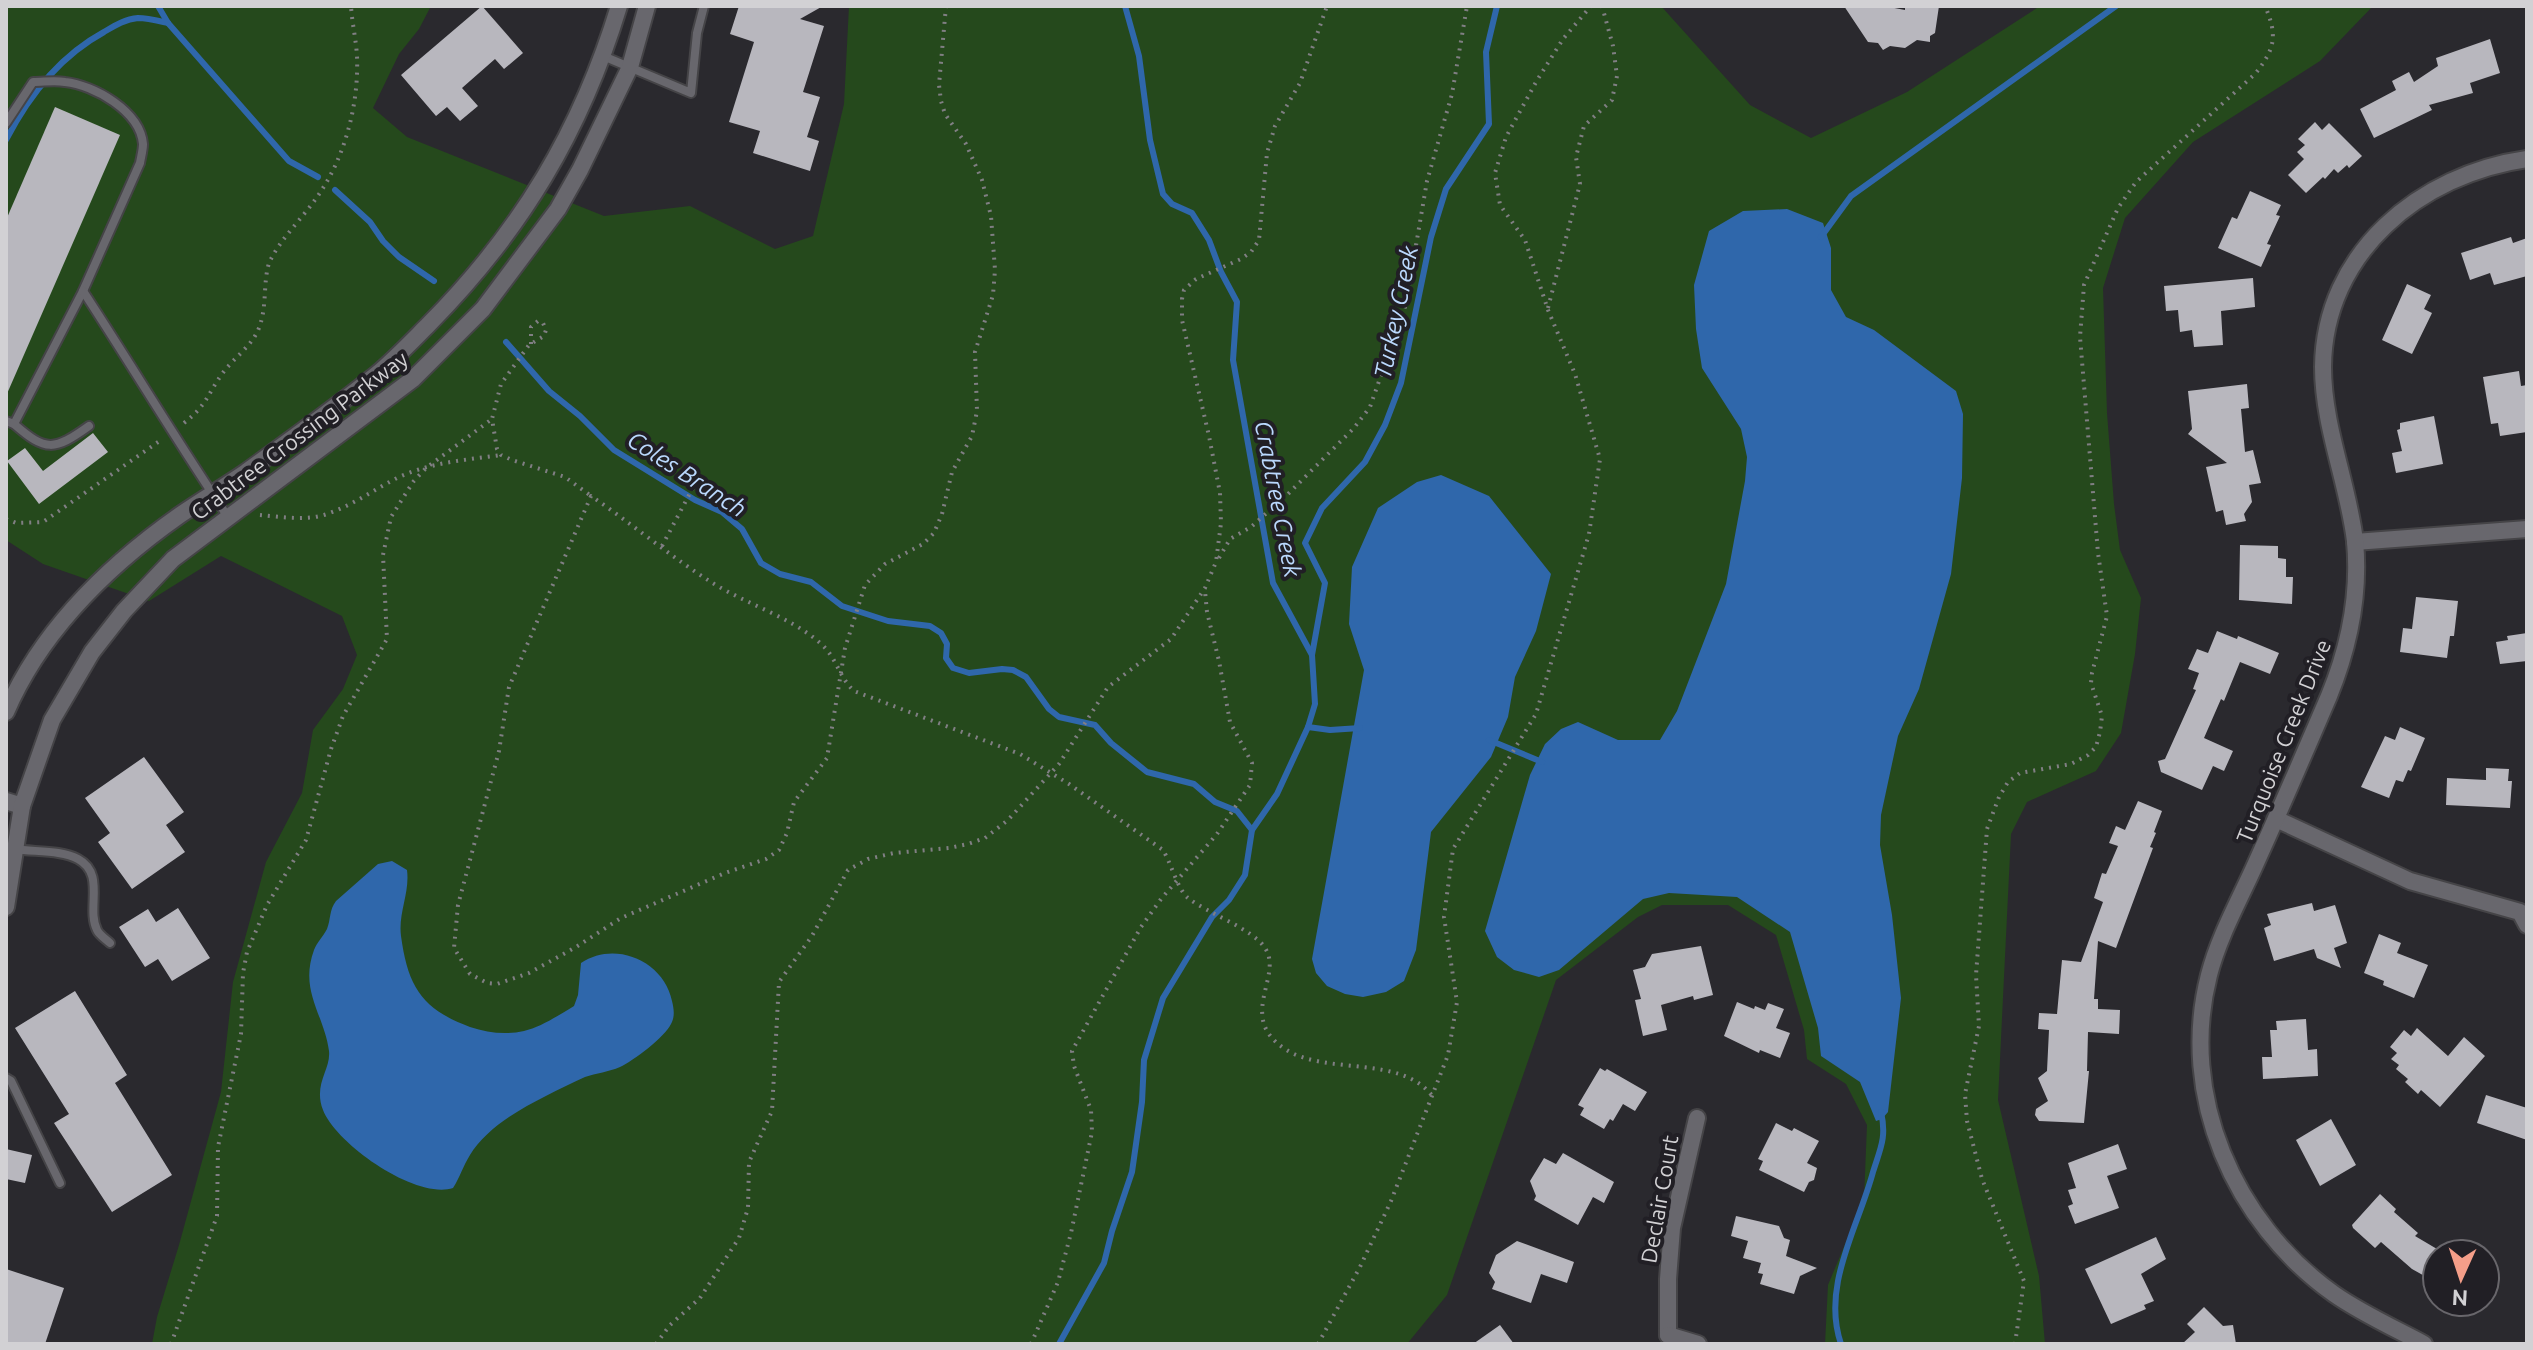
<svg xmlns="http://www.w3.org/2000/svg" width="2533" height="1350" viewBox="0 0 2533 1350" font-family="Ubuntu,sans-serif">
<rect width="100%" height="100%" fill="#2a292e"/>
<polygon fill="#25491c" points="6,6 431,6 419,29 399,54 373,108 407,137 604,216 690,206 775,249 813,236 844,104 849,6 1661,6 1750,105 1811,138 1907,92 2040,6 2373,6 2320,61 2193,142 2125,218 2103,288 2107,413 2114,504 2120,550 2141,598 2135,654 2121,733 2096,771 2027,802 2011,834 1998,1100 2039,1276 2045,1344 1825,1344 1828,1285 1864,1199 1867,1125 1846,1084 1807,1059 1804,1030 1776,935 1728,905 1662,905 1638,917 1556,980 1447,1295 1407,1344 152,1344 157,1317 179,1245 221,1092 233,982 266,862 302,793 313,730 343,689 357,655 342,616 221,556 149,601 43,564 6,540"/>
<g fill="#2f67ab">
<polygon points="1787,209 1823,223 1831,248 1831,290 1846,317 1874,330 1956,391 1963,414 1962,478 1951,574 1919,689 1898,736 1881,815 1880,845 1892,915 1901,998 1888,1112 1882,1119 1876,1121 1860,1082 1821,1056 1818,1028 1790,932 1737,897 1669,893 1643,899 1559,970 1539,977 1514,970 1497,957 1485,931 1530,775 1545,744 1561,729 1578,722 1618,740 1660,740 1677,711 1726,584 1745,481 1747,457 1741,429 1702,368 1696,329 1694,285 1709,231 1743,211"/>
<polygon points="1441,475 1489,496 1551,574 1536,631 1515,677 1508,717 1491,757 1431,832 1416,950 1404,981 1386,992 1363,997 1345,994 1327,986 1316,973 1312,959 1364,670 1349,624 1352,567 1378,508 1417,482"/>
<path d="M392 861 407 870C410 893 398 913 401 936 408 987 422 1009 470 1027 488 1033 506 1035 524 1031 541 1027 559 1015 574 1006L578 995 581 963C615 940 664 961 672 1001 674 1009 675 1017 671 1024 665 1037 633 1061 620 1067 609 1072 596 1073 585 1077 559 1089 532 1102 509 1117 495 1126 478 1141 470 1155 463 1166 460 1177 453 1188 416 1200 336 1144 323 1110 313 1084 331 1070 329 1051 324 1014 299 991 314 950 317 942 323 937 327 929 331 919 329 910 336 901L378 864Z"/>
</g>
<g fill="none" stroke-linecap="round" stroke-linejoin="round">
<g stroke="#2f67ab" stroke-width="6">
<polyline points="158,6 168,23 289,161 318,177"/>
<path d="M6 140C28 97 60 56 104 32 114 26 125 19 138 18 148 18 159 21 168 23"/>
<polyline points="335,190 370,222 383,241 399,257 434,281"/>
<polyline points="1821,237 1851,196 2116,6"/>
<polyline points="506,342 549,391 580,416 614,450 695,500 722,512 742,529 761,563 780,574 811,582 842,606 888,621 930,626 941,633 947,644 946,658 953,668 969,673 1002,669 1013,670 1026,677 1049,709 1059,717 1095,725 1111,743 1147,772 1194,784 1215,802 1237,811 1252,830"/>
<polyline points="1312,655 1325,583 1305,543 1322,508 1365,462 1385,425 1401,383 1431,237 1446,189 1489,124 1486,52 1497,6"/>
<polyline points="1308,727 1330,730 1360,728"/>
<polyline points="1489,740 1542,762"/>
<polyline points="1059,1344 1104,1263 1112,1231 1132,1172 1142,1102 1144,1060 1163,998 1212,917 1229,900 1245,875 1252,830 1277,794 1308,727 1315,704 1312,655 1273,583 1233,360 1237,302 1221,272 1209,240 1192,213 1172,204 1163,194 1150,140 1139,56 1125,6"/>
<path d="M1841 1344C1821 1286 1858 1228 1873 1172 1880 1149 1887 1138 1881 1112"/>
</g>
</g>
<g fill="#b8b7be">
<polygon points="482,6 523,53 504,69 495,59 462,88 478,106 460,121 447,107 436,116 401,75"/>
<polygon points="739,6 823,6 800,19 824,26 803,92 820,97 807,137 819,141 810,171 753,153 760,131 729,122 754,42 730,34"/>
<polygon points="1844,6 1884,6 1905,10 1905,6 1939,6 1935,33 1930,36 1930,42 1917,40 1905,48 1890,46 1883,50 1878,43 1868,42"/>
<polygon points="2490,39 2500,73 2470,83 2473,93 2429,105 2432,110 2374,138 2360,109 2396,90 2392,81 2409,72 2414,82 2438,66 2436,58"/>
<polygon points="55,107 120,135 6,396 6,220"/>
<polygon points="2315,122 2322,130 2329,123 2362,156 2349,168 2347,165 2338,173 2334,169 2325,179 2323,177 2306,193 2288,175 2304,159 2297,152 2305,145 2298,139"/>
<polygon points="2250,191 2281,205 2276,215 2280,216 2267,244 2271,245 2261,267 2218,248 2232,217 2237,219"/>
<polygon points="2511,237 2513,243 2527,238 2527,276 2494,285 2490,273 2470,280 2461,253"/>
<polygon points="2253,278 2255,307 2221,311 2223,345 2194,347 2192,330 2180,332 2178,310 2166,311 2164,286"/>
<polygon points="2407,284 2431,295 2424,309 2432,313 2412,354 2382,340"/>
<polygon points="2519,371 2521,386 2527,385 2527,432 2500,436 2498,423 2491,424 2483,377"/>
<polygon points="2247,384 2249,408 2241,409 2245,452 2253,450 2261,483 2249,485 2252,502 2244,514 2246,521 2226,525 2223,510 2216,512 2206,467 2227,463 2188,434 2192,429 2188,391"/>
<polygon points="2434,416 2443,464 2396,473 2392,453 2402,451 2397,430 2400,429 2400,423"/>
<polygon points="93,433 108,452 39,504 7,461 25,448 43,471"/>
<polygon points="2240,545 2278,546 2278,558 2286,559 2286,577 2293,577 2292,604 2239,600"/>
<polygon points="2416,597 2458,601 2454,636 2450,636 2447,658 2400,652 2403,628 2412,629"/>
<polygon points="2217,631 2237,639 2238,636 2279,653 2270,674 2240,662 2224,701 2221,699 2204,738 2233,751 2224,771 2213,766 2202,790 2161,772 2158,761 2165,759 2196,690 2193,689 2199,673 2188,669 2197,649 2208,653"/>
<polygon points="2527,633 2527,661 2500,664 2496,642 2508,640 2507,636"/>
<polygon points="2400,727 2425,738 2411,771 2408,770 2403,782 2396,780 2389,798 2361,787 2385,736 2395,740"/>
<polygon points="144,757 184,812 166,825 185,852 132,889 98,842 110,833 85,798"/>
<polygon points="2486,768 2509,769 2508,781 2512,781 2510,808 2446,805 2447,778 2486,780"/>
<polygon points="2138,801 2162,811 2154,832 2156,833 2150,847 2153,848 2116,948 2098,941 2094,999 2098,999 2098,1009 2120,1010 2119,1034 2088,1032 2087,1071 2089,1071 2084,1123 2039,1121 2035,1115 2036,1109 2048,1101 2038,1078 2047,1071 2049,1030 2038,1029 2039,1013 2057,1014 2062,960 2081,962 2103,902 2094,898 2102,873 2106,874 2118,846 2109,843 2116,826 2125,830"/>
<polygon points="2312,903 2314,911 2335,905 2347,943 2334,948 2341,968 2317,958 2314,949 2274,961 2264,928 2271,925 2267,914"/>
<polygon points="178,908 210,958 172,981 158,959 145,967 119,927 148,909 156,922"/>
<polygon points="2379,934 2401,943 2397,953 2428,965 2414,998 2383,985 2384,981 2364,973"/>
<polygon points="1701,946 1713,995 1694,1000 1693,996 1661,1005 1667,1030 1643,1036 1635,1000 1641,999 1633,970 1645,967 1652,954"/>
<polygon points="75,991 127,1075 115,1083 172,1175 112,1212 54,1123 69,1114 15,1028"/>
<polygon points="1737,1002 1754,1009 1755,1006 1765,1010 1768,1003 1784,1009 1776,1028 1790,1033 1780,1058 1760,1050 1759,1053 1724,1036"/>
<polygon points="2306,1019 2308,1050 2317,1049 2318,1076 2263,1079 2262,1057 2272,1057 2270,1030 2277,1030 2276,1021"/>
<polygon points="2417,1028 2448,1056 2464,1037 2485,1056 2440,1107 2421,1090 2418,1094 2405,1082 2408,1079 2396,1069 2399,1065 2391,1059 2397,1053 2390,1047 2404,1030 2411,1036"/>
<polygon points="1600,1068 1605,1071 1607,1069 1647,1092 1635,1111 1623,1104 1613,1121 1610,1119 1604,1129 1580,1115 1584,1108 1578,1105"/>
<polygon points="2486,1095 2527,1108 2527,1140 2477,1123"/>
<polygon points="2331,1119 2356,1165 2320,1186 2296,1140"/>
<polygon points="1776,1123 1792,1131 1794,1128 1819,1141 1807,1163 1817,1168 1814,1180 1809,1182 1804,1192 1759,1170 1763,1161 1758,1159"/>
<polygon points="2118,1144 2127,1169 2107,1176 2119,1208 2075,1224 2068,1206 2073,1204 2068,1190 2076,1188 2068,1163"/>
<polygon points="6,1149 32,1155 25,1183 6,1179"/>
<polygon points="1563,1153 1614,1182 1604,1203 1593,1197 1578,1225 1534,1200 1536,1196 1530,1181 1544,1158 1556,1164"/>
<polygon points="2380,1194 2396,1209 2394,1212 2418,1233 2415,1236 2437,1249 2437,1283 2412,1269 2381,1242 2375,1248 2353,1228 2352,1225"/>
<polygon points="1736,1216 1779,1226 1784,1238 1790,1240 1786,1256 1817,1268 1800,1276 1794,1294 1760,1284 1763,1274 1758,1273 1761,1263 1743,1258 1748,1241 1731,1236"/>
<polygon points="2156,1237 2166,1259 2141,1274 2154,1301 2144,1305 2146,1309 2111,1324 2085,1269"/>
<polygon points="1517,1241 1574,1262 1567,1283 1541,1274 1531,1303 1492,1289 1495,1282 1489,1273 1496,1255"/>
<polygon points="6,1269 64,1288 45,1344 6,1344"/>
<polygon points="2204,1307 2223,1326 2233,1325 2236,1344 2182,1344 2195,1332 2187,1324"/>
<polygon points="1500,1325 1514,1344 1473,1344"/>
</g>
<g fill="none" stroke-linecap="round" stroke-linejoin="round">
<g stroke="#454447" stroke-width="12">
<g id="lane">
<polyline points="603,56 691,93 697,33 704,6"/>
<path d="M6 123 33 82C44 82 55 80 65 82 94 85 140 111 143 144 143 150 141 157 140 163L83 291 14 424 6 421"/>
<path d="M83 291C132 366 178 443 228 517"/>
<path d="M14 424C46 452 54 451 89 426"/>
<path d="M15 849C34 852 62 850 78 859 106 874 86 908 97 930 99 935 106 939 110 943"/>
<polyline points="6,1078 11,1081 60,1183"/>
</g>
</g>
<g stroke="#454447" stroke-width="20">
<g id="street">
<polyline points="2355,542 2527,529"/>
<path d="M6 712C41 631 109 565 180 515 202 500 224 487 246 472 290 440 335 408 377 374 395 359 412 341 429 324 521 231 581 131 619 6"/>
<polyline points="6,801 22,806"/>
<polyline points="2276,819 2410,881 2520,912 2527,925"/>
<polyline points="6,907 22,806 52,720 92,652 124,611 173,559 413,379 483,309 558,209 580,170 630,67 647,6"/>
<polyline points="1668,1335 1668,1279 1672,1228 1697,1118"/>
<polyline points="1668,1335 1698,1344"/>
<path d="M2424 1344C2394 1328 2361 1313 2334 1294 2234 1223 2178 1095 2209 975 2219 936 2240 899 2256 863 2281 808 2305 752 2329 696 2349 647 2360 595 2355 541 2348 483 2323 426 2323 367 2324 253 2420 174 2527 159"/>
</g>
</g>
<g stroke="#807f83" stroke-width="4" stroke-dasharray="2 6" stroke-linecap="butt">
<path d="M946 6 939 85 941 101 945 114 966 144 982 180 991 216 995 270 993 295 975 352 977 411 972 436 952 472 942 514 934 533 923 544 885 564 865 585 845 648 827 758 794 802 787 833 779 850 766 859 725 873 621 918 576 947 529 973 497 984 487 983 470 974 454 948 458 905 499 751 509 687 591 496C631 523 671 557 711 582 744 603 790 617 819 642 837 657 838 676 854 691L1020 754 1069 784 1163 850C1171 863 1178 890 1188 898 1207 913 1253 929 1265 948 1284 976 1236 1017 1285 1049 1326 1076 1402 1054 1433 1097"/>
<polyline points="1548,308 1580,184 1576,157 1584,126 1612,100 1617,76 1613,46 1602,6"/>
<polyline points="531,344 531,327 538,321 543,323 546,330 544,336 529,345 501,384 492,419 497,449 501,455 512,460 565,477 591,496"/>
<path d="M184 423C207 405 207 395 222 374 234 357 254 345 260 325 267 304 263 283 269 263 280 239 302 219 317 197 345 158 359 104 357 56 356 39 352 23 351 6"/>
<path d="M260 515C281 517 307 521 327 514 353 505 375 489 399 477 432 462 466 460 501 455"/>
<polyline points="6,519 16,523 43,522 161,440"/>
<polyline points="662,546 697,480"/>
<polyline points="1219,558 1230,539 1251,527 1288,494 1354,428 1370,407 1406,304 1427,181 1452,94 1467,6"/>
<polyline points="171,1344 217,1216 218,1147 241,1034 243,973 247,952 267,905 306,840 331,749 343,716 387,639 383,555 391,517 413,482 426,468 492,419"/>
<polyline points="656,1344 670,1325 700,1298 739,1238 748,1208 749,1162 772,1111 779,982 812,936 848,870 868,859 894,853 949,848 968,844 985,838 1008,820 1059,764 1108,687 1171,639 1205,588 1216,562 1221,523 1220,493 1209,436 1182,320 1182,299 1184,290 1196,279 1241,259 1251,252 1259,240 1267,153 1275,126 1300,83 1327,6"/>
<polyline points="1031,1344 1058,1282 1071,1233 1092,1132 1091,1110 1074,1066 1072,1051 1141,927 1161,899 1217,834 1250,785 1252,763 1230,722 1219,661 1207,612 1205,591"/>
<polyline points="1318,1344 1360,1267 1391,1201 1448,1055 1457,1002 1444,917 1453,849 1536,714 1589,534 1600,459 1575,374 1548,310 1525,240 1500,205 1495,173 1506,137 1536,82 1563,39 1591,6"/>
<path d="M2015 1344 2024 1281 1982 1179 1967 1121 1965 1094 1979 1026 1976 975 1987 829 1999 797 2008 782 2020 773 2071 764 2088 755 2096 747 2100 732 2102 716 2091 683 2092 673 2107 616 2098 553 2080 337 2084 285 2118 208 2136 182 2255 74C2275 49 2278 36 2265 6"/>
</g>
<use href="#lane" stroke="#68676d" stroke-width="8"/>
<use href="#street" stroke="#68676d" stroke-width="16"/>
</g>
<g text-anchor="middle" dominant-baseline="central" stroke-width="8" stroke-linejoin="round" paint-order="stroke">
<g font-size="22" fill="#d2d1d4" stroke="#211f25">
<text transform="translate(299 435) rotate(-37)">Crabtree Crossing Parkway</text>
<text transform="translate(2283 741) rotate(-68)">Turquoise Creek Drive</text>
<text transform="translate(1659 1199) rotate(-80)">Declair Court</text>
</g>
<g font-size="24" font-style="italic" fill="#bad8fd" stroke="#211f25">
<text transform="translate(1396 312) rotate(-78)">Turkey Creek</text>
<text transform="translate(687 474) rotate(33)">Coles Branch</text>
<text transform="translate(1278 499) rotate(79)">Crabtree Creek</text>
</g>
</g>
<rect width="2533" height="1350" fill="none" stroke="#d2d1d4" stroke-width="16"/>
<g transform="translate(2461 1278) rotate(183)"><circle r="38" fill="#211f25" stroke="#68666b" stroke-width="2"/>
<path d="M0-6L14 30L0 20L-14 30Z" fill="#f49e89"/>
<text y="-12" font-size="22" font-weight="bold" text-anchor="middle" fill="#d2d1d4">N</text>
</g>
</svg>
